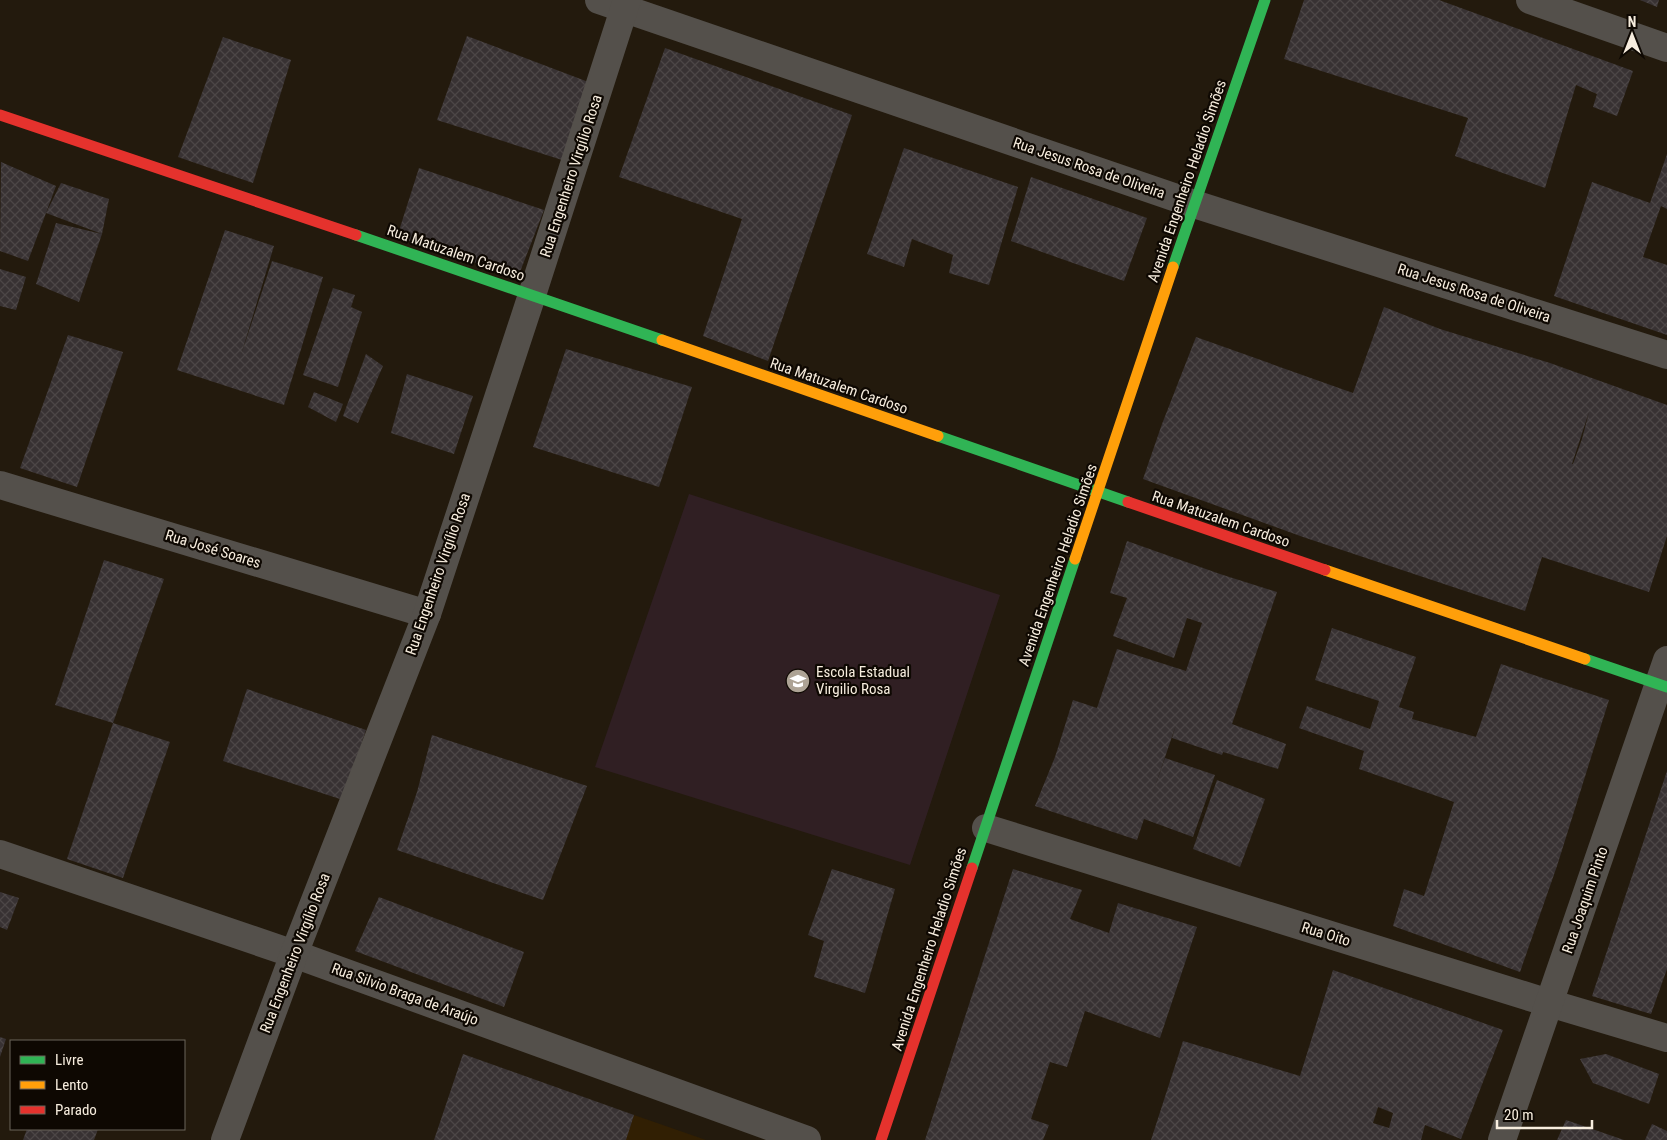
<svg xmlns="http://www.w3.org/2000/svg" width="1667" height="1140" viewBox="0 0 1667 1140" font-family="'Roboto Condensed',sans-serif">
<defs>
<pattern id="building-cross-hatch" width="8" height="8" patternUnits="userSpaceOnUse" patternTransform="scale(1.25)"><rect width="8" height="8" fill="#383233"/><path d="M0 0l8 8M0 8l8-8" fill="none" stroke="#4c4646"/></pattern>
</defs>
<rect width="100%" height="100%" fill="#231a0d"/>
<polygon fill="#311f03" points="634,1115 706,1140 625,1140"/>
<polygon fill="#301f23" points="689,494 1000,595 910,865 595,767"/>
<g fill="url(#building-cross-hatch)" fill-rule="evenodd">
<polygon points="1304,0 1439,0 1633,71 1617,116 1593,107 1597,94 1576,85 1545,188 1455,156 1468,118 1284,59"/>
<polygon points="1640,0 1659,0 1657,7"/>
<polygon points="467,36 591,83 562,160 437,120"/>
<polygon points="223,37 291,60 253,183 178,157"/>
<polygon points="665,48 852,115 768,361 703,336 742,219 619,177"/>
<polygon points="904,148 1018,187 989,285 949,273 953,255 912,239 904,267 867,254"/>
<polygon points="1667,154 1667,209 1661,206 1643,257 1667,265 1667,335 1554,296 1592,182 1650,203"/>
<polygon points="1,162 56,186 46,213 61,183 109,199 102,234 79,302 36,284 56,223 102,234 46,213 28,261 0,251"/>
<polygon points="419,168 544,210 518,277 397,237"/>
<polygon points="1031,177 1147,218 1124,281 1011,241"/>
<polygon points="225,230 274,246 241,355 272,261 323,277 284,405 177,370"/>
<polygon points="0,269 26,277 16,310 0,306"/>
<polygon points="333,288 355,295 351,307 362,312 338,387 303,375"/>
<path d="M1384 307 1440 329 1550 363 1667 405V536L1649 592 1542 557 1525 611 1303 537 1143 479 1162 424 1196 337 1353 393ZM1589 412 1582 439 1573 464H1572Z"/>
<polygon points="68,335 123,352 77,487 20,468"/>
<polygon points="566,349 692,387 659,487 533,447"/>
<polygon points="366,354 383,366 358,423 343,416"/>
<polygon points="407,374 473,396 454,454 391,433"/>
<polygon points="314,392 343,404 336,422 308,407"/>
<polygon points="1127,541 1220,574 1277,592 1232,724 1286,744 1278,769 1223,752 1222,755 1172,738 1176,725 1152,795 1165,758 1215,775 1193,837 1144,819 1137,840 1035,806 1055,757 1073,700 1097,708 1117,649 1186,671 1202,623 1187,618 1174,658 1113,636 1127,598 1110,593"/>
<polygon points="104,560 164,579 113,723 55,705"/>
<polygon points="1332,628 1416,657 1399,707 1414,712 1412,719 1476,737 1501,664 1609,700 1557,866 1520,972 1393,926 1404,889 1424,896 1454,802 1359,769 1364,751 1299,728 1307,706 1370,729 1379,701 1315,680"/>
<polygon points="247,689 366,730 343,800 223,761"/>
<polygon points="113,723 170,742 123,878 67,859"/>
<polygon points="432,735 587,786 543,900 397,850 417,792"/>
<polygon points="1667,771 1667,969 1651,1014 1592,996"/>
<polygon points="1217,780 1265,799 1240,867 1193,849"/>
<polygon points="832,869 895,889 865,993 814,977 824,941 808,935"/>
<polygon points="1013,869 1082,890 1070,919 1109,933 1118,903 1197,927 1160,1038 1085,1011 1067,1067 1050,1062 1031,1119 1049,1125 1043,1140 925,1140"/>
<polygon points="0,892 19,898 7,930 0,927"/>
<polygon points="379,897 524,952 504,1007 355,951"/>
<path d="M1333 970 1503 1030 1461 1139 1425 1125 1421 1140H1151L1183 1041 1300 1076ZM1378 1107 1393 1113 1389 1128 1373 1123Z"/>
<polygon points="0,1037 6,1039 0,1057"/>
<polygon points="463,1054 634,1115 626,1140 434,1140"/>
<polygon points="1606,1054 1659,1074 1649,1104 1593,1083 1580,1059"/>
<polygon points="1566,1120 1624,1140 1557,1140"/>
<polygon points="1652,1124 1667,1131 1667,1140 1645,1140"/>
<polygon points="27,1129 98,1129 94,1140 23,1140"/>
</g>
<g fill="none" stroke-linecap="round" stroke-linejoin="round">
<g stroke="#54504b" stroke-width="28">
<polyline points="599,0 1194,204 1667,355"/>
<polyline points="1530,0 1667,48"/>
<polyline points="0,485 427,614"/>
<polyline points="986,828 1549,1003 1667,1038"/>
<polyline points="0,854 294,954 807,1140"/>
<polyline points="225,1140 294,954 427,614 532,295 627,0"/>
<polyline points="1502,1140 1667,660"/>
</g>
<g stroke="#30b455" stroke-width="11">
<polyline points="356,235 662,340"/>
<polyline points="1173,267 1265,0"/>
<polyline points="938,436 1128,502"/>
<polyline points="1585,659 1667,687"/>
<polyline points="972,868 1075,559"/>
</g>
<g stroke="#ff9f0a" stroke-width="11">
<polyline points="662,340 938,436"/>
<polyline points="1075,559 1173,267"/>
<polyline points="1325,570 1585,659"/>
</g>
<g stroke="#e5322d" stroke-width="11">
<polyline points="0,115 356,235"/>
<polyline points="1128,502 1325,570"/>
<polyline points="881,1140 972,868"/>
</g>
</g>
<defs>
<g id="school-disc" transform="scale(1.25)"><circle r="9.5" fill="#ada395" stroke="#0e0802"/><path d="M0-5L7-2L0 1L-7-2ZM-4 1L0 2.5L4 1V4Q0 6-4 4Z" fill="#fff"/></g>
</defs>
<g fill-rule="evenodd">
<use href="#school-disc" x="798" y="681"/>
</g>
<g text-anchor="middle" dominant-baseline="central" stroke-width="4.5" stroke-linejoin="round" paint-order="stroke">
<g font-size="15" fill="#f7edde" stroke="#0e0802">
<text transform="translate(1089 168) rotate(19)">Rua Jesus Rosa de Oliveira</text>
<text transform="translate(571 176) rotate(-72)">Rua Engenheiro Virgílio Rosa</text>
<text transform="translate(1187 181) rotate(-71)">Avenida Engenheiro Heladio Simões</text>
<text transform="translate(456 253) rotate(19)">Rua Matuzalem Cardoso</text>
<text transform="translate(1474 293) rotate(18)">Rua Jesus Rosa de Oliveira</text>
<text transform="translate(839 386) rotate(19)">Rua Matuzalem Cardoso</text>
<text transform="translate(1221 519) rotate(19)">Rua Matuzalem Cardoso</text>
<text transform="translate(213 549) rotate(17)">Rua José Soares</text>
<text transform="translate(1058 565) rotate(-71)">Avenida Engenheiro Heladio Simões</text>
<text transform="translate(438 574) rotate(-71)">Rua Engenheiro Virgílio Rosa</text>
<text transform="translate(1585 900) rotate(-71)">Rua Joaquim Pinto</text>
<text transform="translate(1326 934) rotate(17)">Rua Oito</text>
<text transform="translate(929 949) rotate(-72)">Avenida Engenheiro Heladio Simões</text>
<text transform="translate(295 953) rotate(-69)">Rua Engenheiro Virgílio Rosa</text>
<text transform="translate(405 994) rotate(20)">Rua Silvio Braga de Araújo</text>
</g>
<g font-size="15" fill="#f7edde" stroke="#0e0802" text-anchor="start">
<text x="816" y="672">Escola Estadual<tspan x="816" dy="17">Virgilio Rosa</tspan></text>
</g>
</g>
<rect x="10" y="1040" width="175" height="90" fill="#0e0802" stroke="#6b645a"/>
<rect x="20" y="1056" width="25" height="8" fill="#30b455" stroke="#6b645a"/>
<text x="55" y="1065" font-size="15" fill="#f7edde">Livre</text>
<rect x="20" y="1081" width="25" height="8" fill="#ff9f0a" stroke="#6b645a"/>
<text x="55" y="1090" font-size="15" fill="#f7edde">Lento</text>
<rect x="20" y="1106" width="25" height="8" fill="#e5322d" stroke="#6b645a"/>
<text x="55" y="1115" font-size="15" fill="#f7edde">Parado</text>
<g transform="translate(1632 35)" stroke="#0e0802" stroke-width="4" paint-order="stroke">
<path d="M0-4L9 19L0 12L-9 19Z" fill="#f7edde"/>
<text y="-8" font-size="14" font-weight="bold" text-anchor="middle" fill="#f7edde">N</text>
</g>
<path d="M1497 1120v8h95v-8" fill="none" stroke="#f7edde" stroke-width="2.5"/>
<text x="1504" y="1120" font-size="15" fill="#f7edde" stroke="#0e0802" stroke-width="4" paint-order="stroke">20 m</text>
</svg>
